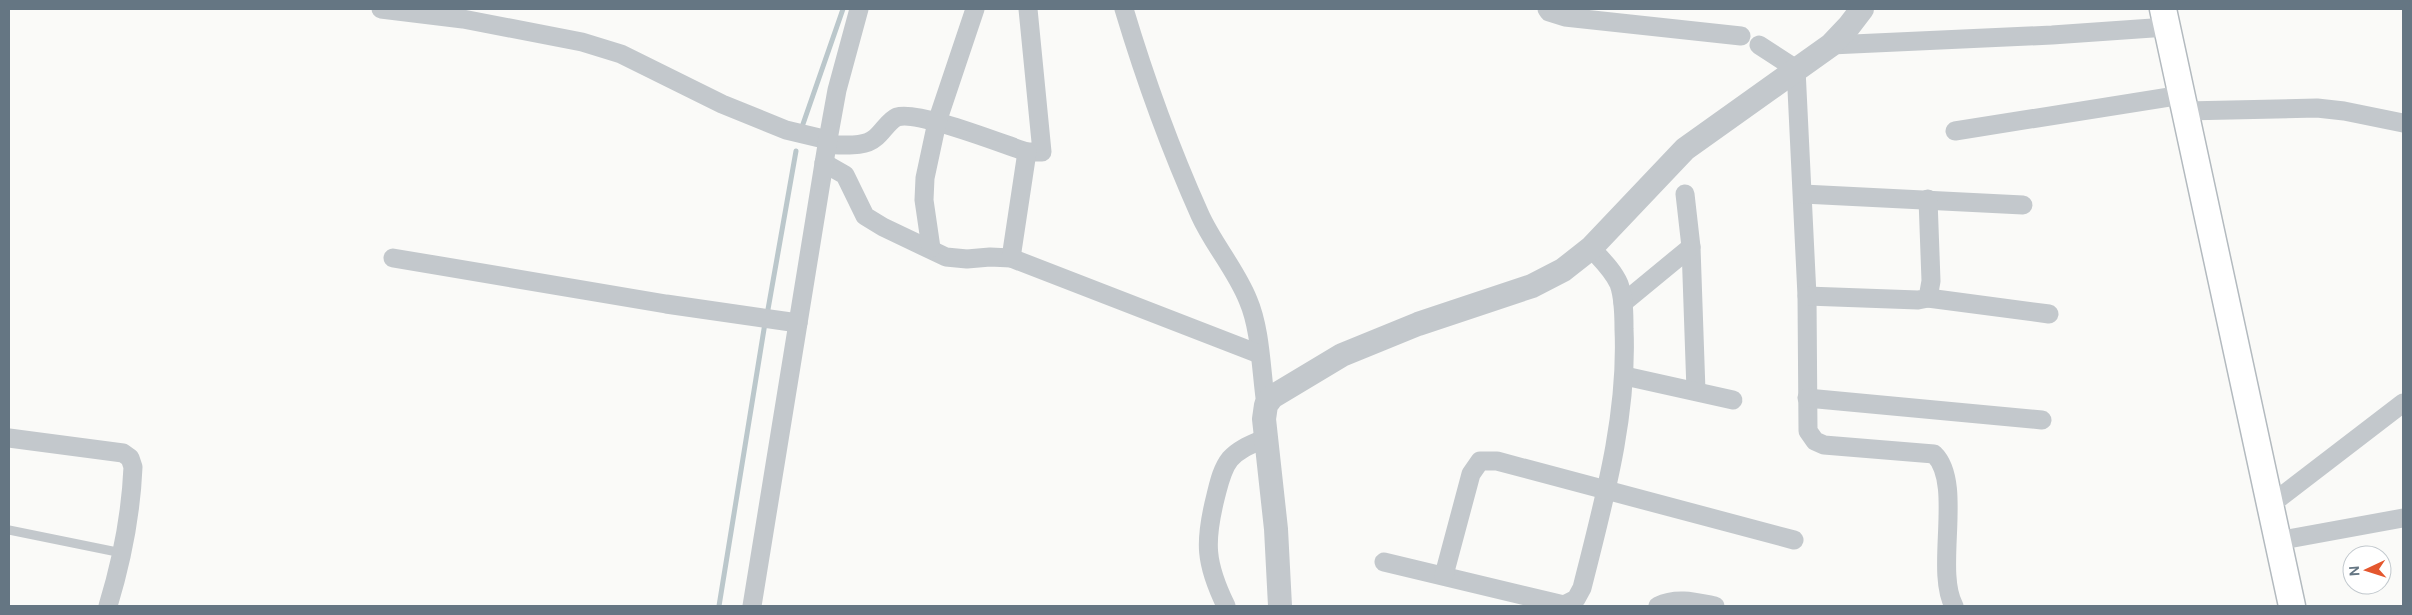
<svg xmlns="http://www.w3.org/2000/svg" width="2412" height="615" viewBox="0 0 2412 615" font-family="'DM Sans',sans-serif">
<rect width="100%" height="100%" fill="#fafaf8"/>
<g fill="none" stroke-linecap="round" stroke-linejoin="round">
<g stroke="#bbc7cb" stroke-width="5">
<polyline points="803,124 843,9"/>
<polyline points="767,315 796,151"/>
<polyline points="719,606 765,323"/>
</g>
<g stroke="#b3babf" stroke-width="29">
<polyline id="secondary" points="2163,9 2292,606"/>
</g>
<polyline stroke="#c3c8cc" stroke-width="9" points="9,530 122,553"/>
<g stroke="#c3c8cc" stroke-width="19">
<polyline points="381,9 463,19 582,42 621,54 722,104 786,130 828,140"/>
<path d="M1124 9C1145 79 1170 148 1200 215 1213 244 1236 270 1248 300 1261 330 1261 372 1266 405"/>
<polyline points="1547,9 1549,12 1565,17 1741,36"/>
<path d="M1759 45 1796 69 1807 296 1808 431 1815 441 1824 445 1934 454C1964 483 1934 570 1954 606"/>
<polyline points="1831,45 2052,35 2167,27"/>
<polyline points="2185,111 2317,108 2344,111 2403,123"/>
<polyline points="1955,131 2182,95"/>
<path d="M827 145C841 144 864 148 875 138 883 132 888 121 897 117 918 110 1002 144 1027 152H1042L1028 9"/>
<polyline points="824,163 845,175 865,216 883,227 946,257 967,259 990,257 1011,258 1259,354"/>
<polyline points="1685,194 1691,247 1696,391"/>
<polyline points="1803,194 2023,205"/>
<polyline points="931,248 924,200 925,178 937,122 975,9"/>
<polyline points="393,258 666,304 798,323"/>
<polyline points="1011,258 1027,152"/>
<polyline points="1807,296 1918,300 1928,298 1931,281 1928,199"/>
<polyline points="1928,298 2049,314"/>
<polyline points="1623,303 1691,247"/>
<polyline points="1625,376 1733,400"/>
<polyline points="1807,398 2042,420"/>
<path d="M9 438 123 453 130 458 133 467C131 514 122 560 108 606"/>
<polyline points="2270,505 2403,403"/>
<polyline points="2277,541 2403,518"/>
<path d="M1384 562 1564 605 1576 599 1582 588C1603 504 1628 417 1624 329 1624 315 1624 298 1619 284 1613 270 1601 259 1591 248"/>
<polyline points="1444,575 1471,474 1480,461 1497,461 1794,540"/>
<polyline points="752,606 827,145 837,90 859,9"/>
<path d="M1226 606C1205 563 1204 542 1216 495 1219 483 1222 469 1230 459 1240 448 1253 444 1266 438"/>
<path d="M1658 606C1677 597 1695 602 1715 606"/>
</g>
<polyline stroke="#c3c8cc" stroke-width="24" points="1280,606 1276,529 1264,419 1266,405 1272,397 1342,355 1418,324 1532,286 1563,270 1591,248 1685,149 1831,45 1849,26 1862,9"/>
<use href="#secondary" stroke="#fff" stroke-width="26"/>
</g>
<rect width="2412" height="615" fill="none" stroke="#657683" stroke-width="20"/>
<g transform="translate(2367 570) rotate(266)"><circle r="24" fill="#ffffff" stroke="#c1c8cd"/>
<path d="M0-4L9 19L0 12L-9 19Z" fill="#e4572e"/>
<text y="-8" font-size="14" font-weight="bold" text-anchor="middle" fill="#657683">N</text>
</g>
</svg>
